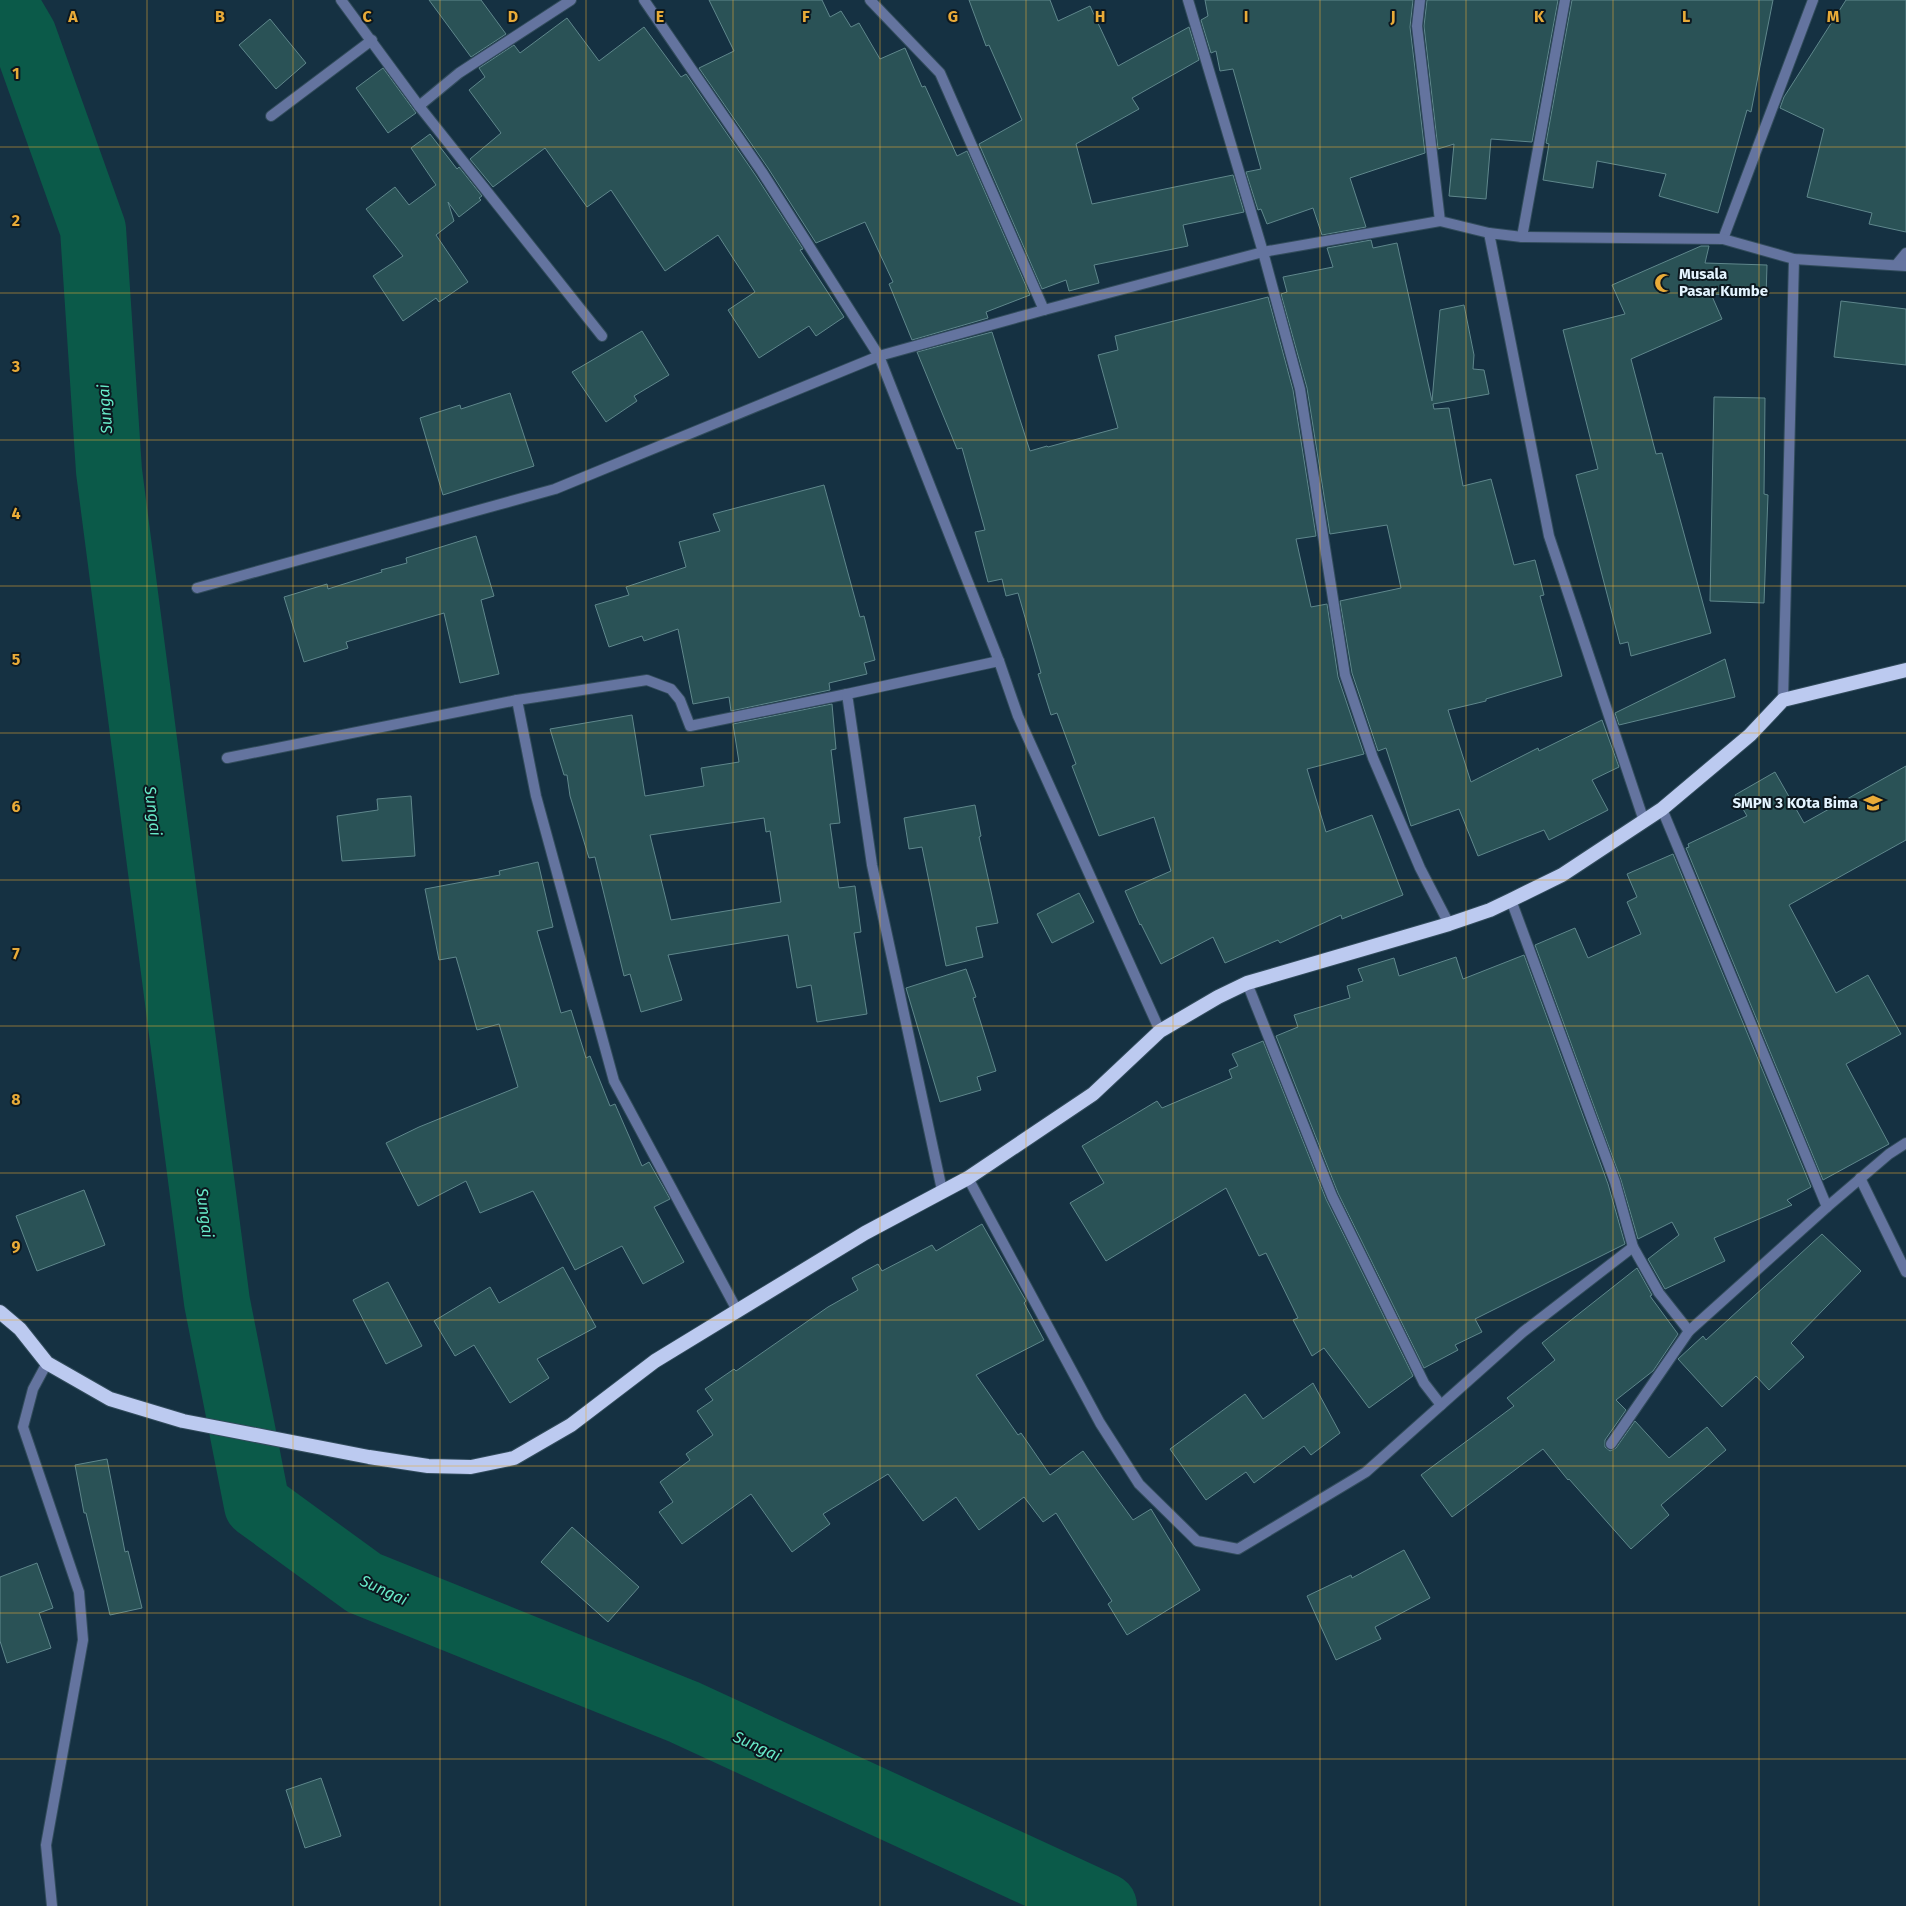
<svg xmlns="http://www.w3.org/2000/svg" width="1906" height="1906" viewBox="0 0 1906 1906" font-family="'Fira Sans',sans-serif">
<rect width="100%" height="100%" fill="#153142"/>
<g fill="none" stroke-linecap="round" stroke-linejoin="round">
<polyline stroke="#0b5a49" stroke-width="66" points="3,0 24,36 93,229 109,471 217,1302 257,1505 364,1583 684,1712 1104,1906"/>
</g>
<g fill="#2a5256" stroke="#5f878c" fill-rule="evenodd">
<polygon points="429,0 481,0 506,34 471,57"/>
<polygon points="709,0 822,0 830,17 841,11 851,27 859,23 880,59 905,48 922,87 925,86 957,156 967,151 1030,295 986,312 988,318 912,340 889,284 893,282 865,222 816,243 768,168 699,68 734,51"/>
<polygon points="969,0 1050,0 1058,21 1090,6 1118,66 1189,27 1199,60 1132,98 1139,109 1076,144 1092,204 1233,175 1244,212 1183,225 1188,246 1094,265 1099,283 1069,291 1066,280 1042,289 979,144 1022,120 989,45 986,46"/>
<polygon points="1205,0 1413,0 1410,27 1425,153 1350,178 1366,227 1322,235 1313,208 1267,224 1261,209 1258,210 1246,172 1261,169 1233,69 1220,71 1216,51 1211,53 1201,20 1208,16"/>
<polygon points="1427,0 1558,0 1532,142 1491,139 1486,199 1449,196 1454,144 1438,149 1424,26"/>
<polygon points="1572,0 1773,0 1751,112 1747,110 1718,213 1659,196 1666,174 1597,161 1593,188 1543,180 1549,144 1546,143"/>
<polygon points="1846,0 1906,0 1906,232 1869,224 1872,213 1807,197 1824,129 1780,108 1784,97"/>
<polygon points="567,18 599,61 644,27 681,77 686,74 756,176 803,249 800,250 844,317 816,336 809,326 759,358 728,310 755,292 718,235 665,271 611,190 587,207 545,148 493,187 470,159 501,133 469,90 485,77 479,68 514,45 520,53"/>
<polygon points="270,19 306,63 276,89 239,45"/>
<polygon points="383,68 416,113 388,133 356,88"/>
<polygon points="430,134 457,169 459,167 482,196 479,198 481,200 459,217 448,202 454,221 436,235 468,282 439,302 436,298 403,321 373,276 403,256 366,209 395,187 409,205 436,185 411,148"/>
<polygon points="1371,240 1373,248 1397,243 1432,401 1440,310 1464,305 1474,355 1473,369 1484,370 1489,394 1433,404 1434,409 1449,408 1463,486 1491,479 1514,565 1535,560 1544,595 1540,596 1562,676 1486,699 1486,701 1448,710 1471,782 1538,748 1539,751 1602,720 1619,767 1592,780 1608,810 1549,840 1544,830 1478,856 1459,809 1411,826 1386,748 1378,751 1352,673 1340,601 1401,588 1387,525 1330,534 1307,388 1281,294 1287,292 1283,277 1333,267 1327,248"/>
<polygon points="1701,246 1709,246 1705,263 1767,265 1766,297 1711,294 1722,319 1631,359 1656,454 1662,453 1711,633 1631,656 1628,642 1620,644 1576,475 1598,469 1563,330 1625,314 1612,285"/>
<polygon points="1268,297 1293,390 1316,536 1296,539 1311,607 1327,604 1338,677 1364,754 1307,769 1326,832 1372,815 1403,895 1342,919 1341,915 1280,943 1278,940 1225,963 1213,937 1161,964 1141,924 1140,925 1125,891 1171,871 1154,817 1099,836 1072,766 1076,764 1057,713 1051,715 1038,674 1041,673 1018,593 1006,596 1002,579 988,582 975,532 985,530 962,448 957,449 917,352 992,332 1030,451 1047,446 1048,447 1118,428 1098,355 1118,350 1115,336"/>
<polygon points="1841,301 1906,309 1906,365 1834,357"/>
<polygon points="642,331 669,375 634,396 637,401 606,422 572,372"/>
<polygon points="510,393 534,466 443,495 420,418 460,405 461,409"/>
<polygon points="1714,397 1765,398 1764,494 1768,495 1764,603 1710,601"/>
<polygon points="824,485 860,617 864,616 875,660 864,663 867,674 829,683 830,690 731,711 729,697 693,704 678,629 644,641 642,636 609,647 595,605 629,595 626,587 686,567 679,542 720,531 713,514"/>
<polygon points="476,536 494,596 481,600 499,674 460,683 444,613 346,642 348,648 304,662 284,597 327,584 328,589 382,572 381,570 407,563 406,558"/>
<polygon points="1725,659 1735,697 1619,725 1615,713"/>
<path d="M832 704 836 749 831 750 840 823 830 824 839 888 855 886 861 932 854 933 867 1014 817 1022 811 985 797 988 788 935 668 955 682 1000 641 1012 630 974 624 976 595 857 589 858 570 796 567 775H564L550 729 632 715 645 796 704 786 701 768 739 762 733 724ZM764 818 766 832 770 831 781 902 671 920 650 835Z"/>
<polygon points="1906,766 1906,840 1789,905 1836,993 1868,975 1901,1034 1846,1064 1889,1144 1823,1180 1686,848 1689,847 1688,844 1747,816 1735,795 1775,772 1804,823"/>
<polygon points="411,796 415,856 342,861 337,816 378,810 377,799"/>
<polygon points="975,805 981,836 979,837 998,923 976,927 983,957 946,966 922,847 909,849 904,818"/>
<polygon points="1673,854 1811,1187 1787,1200 1792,1205 1714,1238 1725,1261 1665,1289 1648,1259 1679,1235 1672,1222 1638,1239 1621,1180 1535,945 1575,928 1588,958 1641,934 1627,902 1637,897 1627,874"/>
<polygon points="538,862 553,927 537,931 561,1013 571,1010 586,1058 590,1056 610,1106 615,1104 642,1166 649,1162 670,1199 654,1207 684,1262 643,1284 622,1246 575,1270 533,1191 480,1213 466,1181 418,1206 386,1143 419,1127 518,1087 499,1024 477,1030 456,957 439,960 425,889 500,875 499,871"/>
<polygon points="1079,893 1094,922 1052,943 1037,914"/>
<polygon points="1524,955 1608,1184 1625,1244 1475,1319 1482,1332 1455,1345 1458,1350 1424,1368 1338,1193 1276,1036 1298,1027 1294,1015 1350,998 1347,986 1363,981 1358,969 1394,958 1399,976 1456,957 1463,979"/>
<polygon points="966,969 976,997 973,998 996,1071 977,1077 981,1090 940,1102 906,988"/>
<polygon points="1263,1041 1326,1199 1413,1376 1369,1408 1324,1348 1312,1356 1293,1320 1298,1318 1266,1253 1259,1256 1226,1188 1106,1261 1070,1203 1104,1183 1082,1146 1157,1101 1162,1108 1232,1078 1229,1070 1238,1066 1232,1054"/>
<polygon points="84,1190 105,1245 37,1271 16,1216"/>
<polygon points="982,1224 1026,1301 1024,1303 1044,1340 976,1375 1018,1435 1021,1433 1050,1475 1083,1451 1133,1520 1151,1509 1200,1590 1127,1635 1108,1604 1112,1601 1056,1513 1043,1522 1024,1497 979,1530 956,1497 923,1521 888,1474 823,1514 830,1524 792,1552 751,1494 682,1544 659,1512 673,1502 660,1482 690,1460 686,1454 713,1435 697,1411 713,1400 705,1389 734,1369 736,1371 828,1307 858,1290 852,1278 878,1264 882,1271 932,1245 936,1251"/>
<polygon points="1822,1234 1861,1271 1791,1343 1804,1357 1769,1390 1756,1376 1722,1407 1678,1359 1703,1336 1706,1340"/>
<polygon points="563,1267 596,1327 537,1359 549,1378 510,1403 474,1345 455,1356 434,1321 490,1287 499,1303"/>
<polygon points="1637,1268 1652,1295 1650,1296 1678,1334 1653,1371 1616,1400 1626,1410 1605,1440 1605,1447 1610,1451 1616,1448 1635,1421 1669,1458 1707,1427 1726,1450 1661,1505 1669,1515 1631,1549 1569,1479 1568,1480 1543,1449 1452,1517 1421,1475 1514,1406 1507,1398 1555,1360 1542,1343"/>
<polygon points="388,1282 422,1346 386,1364 353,1300"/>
<polygon points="1313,1383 1340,1433 1311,1455 1304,1446 1254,1483 1246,1472 1206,1500 1170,1449 1245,1394 1263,1419"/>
<polygon points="107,1459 125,1552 128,1551 142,1608 110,1615 86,1513 84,1513 75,1465"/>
<polygon points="572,1527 639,1587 608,1622 541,1562"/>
<polygon points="1404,1550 1430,1598 1375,1627 1381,1639 1336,1660 1307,1596 1351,1575 1352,1578"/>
<polygon points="37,1563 53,1608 39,1613 51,1648 7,1663 0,1641 0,1577"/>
<polygon points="321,1778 341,1836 305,1848 286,1790"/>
</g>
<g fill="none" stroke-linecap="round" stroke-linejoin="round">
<g stroke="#324c5c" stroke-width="12">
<g id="minor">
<polyline points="341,0 419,106"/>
<polyline points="571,0 459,73 419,106 602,336"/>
<polyline points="644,0 762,172 879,356 1044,310 1263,252 1440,221"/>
<polyline points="870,0 940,73 1044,310"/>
<polyline points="1188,0 1263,252 1300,389 1345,675 1373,758 1420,868 1449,924"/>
<polyline points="1420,0 1417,26 1440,221 1489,233"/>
<polyline points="271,116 372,40"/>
<polyline points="1522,237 1565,0"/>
<polyline points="1723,239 1813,0"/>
<polyline points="1897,264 1906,253"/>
<polyline points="197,588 555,489 879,356 999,661"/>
<polyline points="517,700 536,796 614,1081 738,1312"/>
<polyline points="1783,700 1794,259"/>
<polyline points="227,758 517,700 647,680 671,689 680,700 690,726 847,694"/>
<polyline points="1662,809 1827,1207 1889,1154 1906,1143"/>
<polyline points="1644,821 1549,536 1489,233 1522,237 1723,239 1794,259 1906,266"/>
<polyline points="1511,900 1615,1182 1633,1247 1659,1293 1689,1331 1827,1207"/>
<polyline points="1247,983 1332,1196 1424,1383 1441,1405"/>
<polyline points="968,1178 1100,1423 1139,1484 1197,1541 1238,1549 1366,1472 1523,1332 1633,1247"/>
<polyline points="1860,1178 1906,1272"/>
<polyline points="942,1190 872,865 847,694 999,661 1018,716 1160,1031"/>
<polyline points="47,1363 33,1389 23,1427 79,1592 83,1640 46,1845 52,1906"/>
<polyline points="1611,1444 1689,1331"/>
</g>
</g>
<g stroke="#324c5c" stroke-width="16">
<polyline id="trunk" points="0,1312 20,1329 47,1363 110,1399 183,1421 369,1457 428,1466 471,1467 514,1458 571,1425 655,1361 865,1233 968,1178 1093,1094 1160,1031 1218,997 1247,983 1449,924 1490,910 1511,900 1562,875 1662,809 1750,735 1783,700 1906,670"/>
</g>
<use href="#minor" stroke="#64749f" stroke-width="10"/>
<use href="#trunk" stroke="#bccaf0" stroke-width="14"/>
</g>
<path fill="none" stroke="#e9ab38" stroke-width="1" stroke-opacity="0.55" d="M147 0V1906M293 0V1906M440 0V1906M586 0V1906M733 0V1906M880 0V1906M1026 0V1906M1173 0V1906M1320 0V1906M1466 0V1906M1613 0V1906M1759 0V1906M0 147H1906M0 293H1906M0 440H1906M0 586H1906M0 733H1906M0 880H1906M0 1026H1906M0 1173H1906M0 1320H1906M0 1466H1906M0 1613H1906M0 1759H1906"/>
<defs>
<g id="mosque-bare" transform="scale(1.5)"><path d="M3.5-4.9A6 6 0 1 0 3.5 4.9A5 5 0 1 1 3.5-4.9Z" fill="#e9ab38" stroke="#0c181f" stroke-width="2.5" paint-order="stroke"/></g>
<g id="school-bare" transform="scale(1.5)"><path d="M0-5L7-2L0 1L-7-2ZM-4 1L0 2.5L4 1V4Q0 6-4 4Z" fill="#e9ab38" stroke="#0c181f" stroke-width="2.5" paint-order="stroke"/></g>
</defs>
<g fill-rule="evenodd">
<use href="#mosque-bare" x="1664" y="283"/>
<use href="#school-bare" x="1873" y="803"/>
</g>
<g text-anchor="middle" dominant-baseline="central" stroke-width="4" stroke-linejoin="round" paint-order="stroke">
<g font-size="15" font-weight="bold" fill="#e4f4ff" stroke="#0c181f" text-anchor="start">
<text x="1679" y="274">Musala<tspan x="1679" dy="17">Pasar Kumbe</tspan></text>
<text x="1858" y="803" text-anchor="end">SMPN 3 KOta Bima</text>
</g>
<g font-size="16" font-style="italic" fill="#68ebc9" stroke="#0c181f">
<text transform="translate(105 409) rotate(-94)">Sungai</text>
<text transform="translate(153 811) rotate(83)">Sungai</text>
<text transform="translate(205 1213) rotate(83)">Sungai</text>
<text transform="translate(384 1590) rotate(25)">Sungai</text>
<text transform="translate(757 1746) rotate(25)">Sungai</text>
</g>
</g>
<g font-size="16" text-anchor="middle" font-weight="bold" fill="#e9ab38" stroke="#0c181f" stroke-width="4" stroke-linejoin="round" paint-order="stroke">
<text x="73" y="22">A</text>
<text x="220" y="22">B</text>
<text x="367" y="22">C</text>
<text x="513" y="22">D</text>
<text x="660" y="22">E</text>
<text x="806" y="22">F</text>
<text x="953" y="22">G</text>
<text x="1100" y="22">H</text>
<text x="1246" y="22">I</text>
<text x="1393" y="22">J</text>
<text x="1539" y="22">K</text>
<text x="1686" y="22">L</text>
<text x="1833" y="22">M</text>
<text x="16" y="79">1</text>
<text x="16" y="226">2</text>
<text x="16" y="372">3</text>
<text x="16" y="519">4</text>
<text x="16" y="665">5</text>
<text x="16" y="812">6</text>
<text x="16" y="959">7</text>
<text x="16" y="1105">8</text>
<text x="16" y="1252">9</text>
</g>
</svg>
